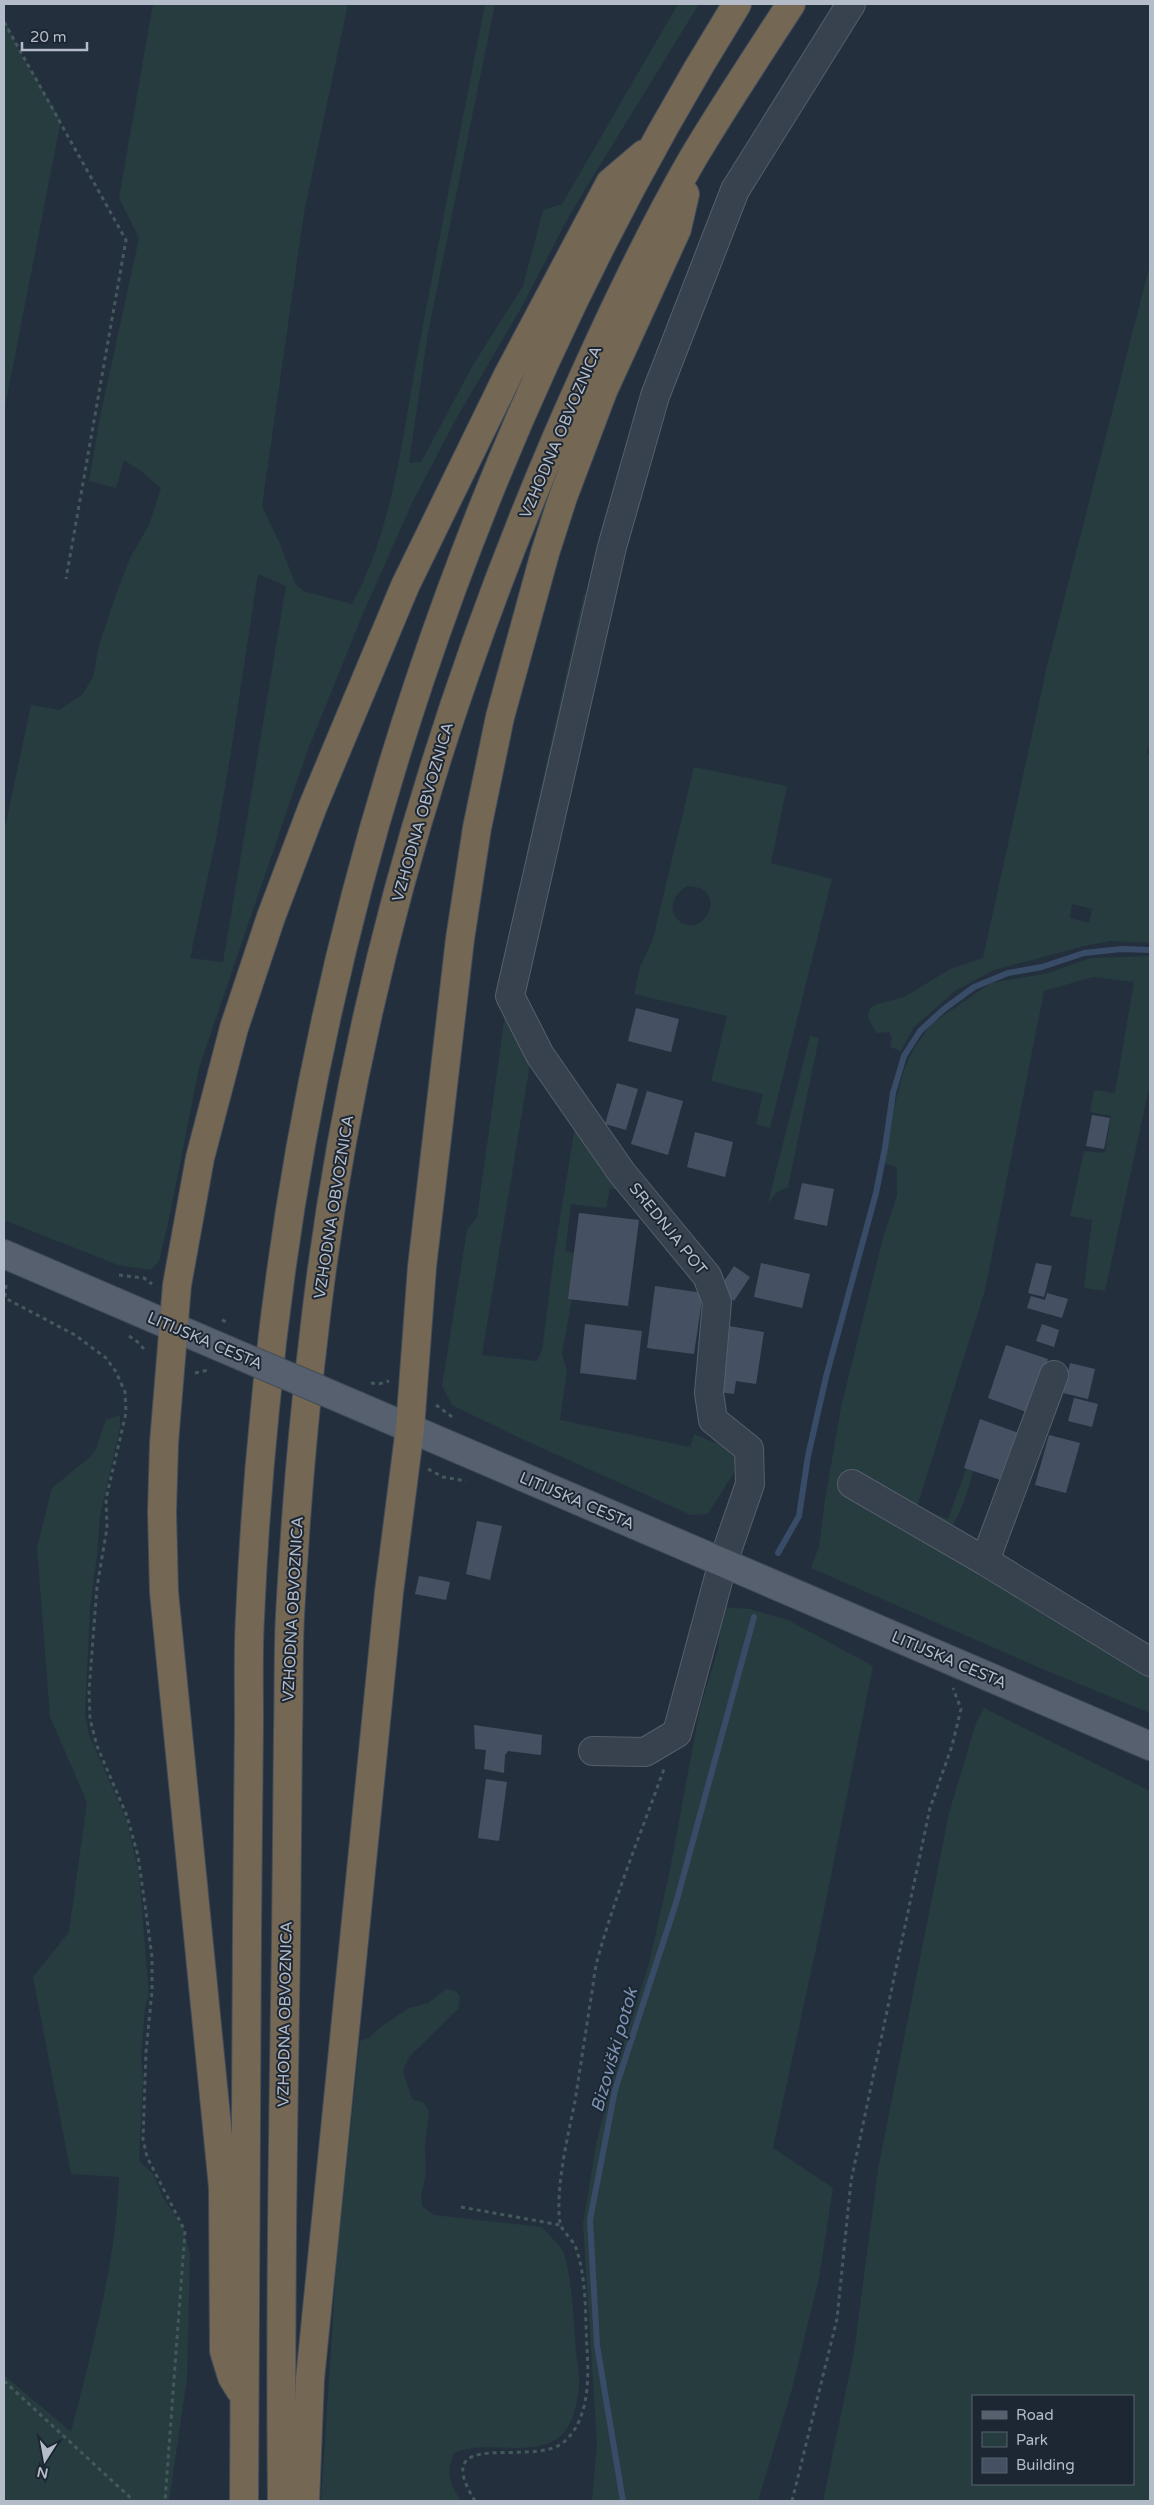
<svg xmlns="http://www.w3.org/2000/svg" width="1154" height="2505" viewBox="0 0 1154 2505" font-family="'Varela Round',sans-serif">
<rect width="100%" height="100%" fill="#242f3e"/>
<g fill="#263c3f" fill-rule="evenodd">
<path d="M153 4H348L304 213 262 506 280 544 295 583 303 591 352 604C395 525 403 429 420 341 441 229 463 116 485 4H495L428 333 409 463 421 462 473 365 523 286 543 210 562 204 678 4H699L570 214 520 310 456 419 412 503 362 616 307 752 199 1068 169 1219 159 1261 151 1270 118 1265 4 1220V832L31 705 59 710 82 695 93 677 99 645 114 600 130 558 149 525 161 488 142 472 124 460 116 488 89 481 100 417 139 238 119 198ZM258 574 286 586 223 962 190 958 216 839 230 758Z"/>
<polygon points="4,18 20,52 61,120 4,412"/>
<path d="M1150 264V737L1147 753 1150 754V943L1111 941 1084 946 994 970 955 991 914 1027 901 1051 890 1047 892 1037 889 1032 876 1033 868 1017 870 1008 877 1004 904 997 950 969 983 958 1047 666ZM1072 904 1092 909 1089 923 1070 918Z"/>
<polygon points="584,594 595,597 515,1002 532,1052 482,1355 537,1361 542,1350 554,1256 576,1120 619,1190 610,1188 606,1208 571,1204 565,1251 580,1254 562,1354 567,1371 560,1420 690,1447 694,1434 738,1452 741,1461 708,1514 691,1515 524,1440 452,1405 442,1386 467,1230 477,1217 508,993 511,944 529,841"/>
<path d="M694 767 787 786 771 863 832 879 770 1128 756 1124 763 1094 711 1081 727 1016 634 994 640 967 653 939ZM687 886 701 888C708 894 714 901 709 911 694 946 650 909 687 886Z"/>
<path d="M1150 956V1084L1105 1291 1084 1288 1092 1220 1070 1216 1084 1151 1105 1153 1111 1116 1090 1112 1094 1090 1115 1093 1134 982 1093 977 1044 991 985 1290 917 1507 948 1519 979 1433C976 1465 967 1506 948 1532L1150 1672V1713L1047 1671 811 1568 819 1547 825 1500 841 1407 883 1238 897 1196V1167L885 1164 894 1107 904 1070 913 1050 931 1024 991 983 1048 973 1090 958Z"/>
<polygon points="810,1036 819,1038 788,1187 777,1192 768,1203"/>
<path d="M120 1415V1428L100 1516 97 1556 90 1607 85 1714 89 1735 127 1821 139 1874 149 1995 145 2008 141 2058 143 2079 139 2161 153 2174 163 2197 183 2228 190 2254 187 2379 169 2501H4V2375L71 2432C92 2349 116 2263 119 2177L71 2174 33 1977 69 1932 87 1802 50 1717 37 1548 52 1488 90 1457 96 1449 106 1420Z"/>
<polygon points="722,1607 750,1609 788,1620 873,1666 820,1930 773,2148 833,2188 819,2278 792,2389 758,2501 592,2501 597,2443 583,2224 596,2145 611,2083 648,1967 669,1875 700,1708 718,1649"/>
<path d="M984 1708 1150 1791V2501H823L854 2352 878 2169 949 1813 976 1723ZM973 2396H1133V2484H973Z"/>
<path d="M446 1989 456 1991 460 1997 458 2009 409 2057 403 2071 412 2099 424 2103 429 2111 425 2146 426 2174 421 2196 422 2206 434 2215 542 2227C547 2233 562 2247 564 2253 572 2280 574 2323 576 2352 577 2363 580 2375 579 2386 577 2405 573 2429 555 2440 527 2457 485 2439 454 2453 445 2473 450 2484 461 2501H321L337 2257 360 2041 369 2038 379 2028 409 2008 428 2003Z"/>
</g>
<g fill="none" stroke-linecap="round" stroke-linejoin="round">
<g stroke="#394c67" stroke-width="6">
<polyline points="778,1553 799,1516 808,1456 826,1377 876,1193 885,1148 893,1093 904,1056 920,1031 944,1009 974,987 1008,973 1042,967 1084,953 1122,949 1150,950"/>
<polyline points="623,2501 597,2345 590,2220 615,2090 676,1903 754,1617"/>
</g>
</g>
<g fill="#455162">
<polygon points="636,1008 679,1019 671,1052 628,1041"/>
<polygon points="617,1083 638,1089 626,1130 605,1124"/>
<polygon points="647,1091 683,1101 668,1155 631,1144"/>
<polygon points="1092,1115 1110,1118 1104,1149 1086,1146"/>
<polygon points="695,1132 733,1142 725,1177 687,1167"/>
<polygon points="802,1183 834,1189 827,1226 794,1219"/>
<polygon points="579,1213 639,1220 628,1306 568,1299"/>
<polygon points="761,1263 810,1274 802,1308 754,1297"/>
<polygon points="1036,1263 1052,1266 1044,1297 1028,1293"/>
<polygon points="734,1266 750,1277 734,1301 718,1290"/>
<polygon points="655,1286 703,1293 694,1354 647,1348"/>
<polygon points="1047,1293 1068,1299 1062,1318 1027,1308 1031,1296 1045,1300"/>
<polygon points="585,1324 642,1331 636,1380 580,1373"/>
<polygon points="1042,1324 1059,1330 1054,1347 1036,1341"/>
<polygon points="729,1326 764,1332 756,1384 736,1381 734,1394 718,1392"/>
<polygon points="1006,1345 1048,1359 1029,1413 988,1398"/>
<polygon points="1070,1363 1095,1369 1088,1399 1063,1393"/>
<polygon points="1074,1398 1098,1404 1092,1427 1068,1421"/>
<polygon points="980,1419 1019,1433 1004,1481 964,1468"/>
<polygon points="1049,1435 1080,1443 1066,1493 1035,1485"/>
<polygon points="477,1521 502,1526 490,1580 466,1574"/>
<polygon points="419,1576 450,1582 446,1600 415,1594"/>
<polygon points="474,1725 542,1735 541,1755 508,1751 505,1755 504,1773 484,1769 486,1750 475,1749"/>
<polygon points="486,1779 507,1782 499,1841 478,1838"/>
</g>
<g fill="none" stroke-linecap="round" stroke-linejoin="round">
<g stroke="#565f6c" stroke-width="30">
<g id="minor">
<polyline points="852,1484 985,1561 1150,1662"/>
<polyline points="985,1561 1054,1375"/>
<polyline points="593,1751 645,1752 677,1733 723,1562 750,1484 749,1449 713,1420 709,1393 717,1302 707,1276 622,1173 540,1055 510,996 612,547 655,396 735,190 851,4"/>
</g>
</g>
<g stroke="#414a57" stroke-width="30">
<g id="major">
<polyline points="4,1254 220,1347"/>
<polyline points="358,1406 1150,1746"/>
</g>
</g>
<g stroke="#434c59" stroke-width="30">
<g id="highway">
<polyline points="240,2390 232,2377 224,2351 223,2187 164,1592 162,1512 164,1443 177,1285 200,1158 234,1028 271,917 313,806 405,586 508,375 610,183 644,154"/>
<path d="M244 2501C245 2310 246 2120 247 1929 248 1860 248 1790 249 1721 249 1686 248 1651 250 1617 253 1548 258 1478 265 1409 312 914 474 427 737 4"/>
<path d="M282 2501C280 2314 283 2128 286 1941 287 1871 287 1802 288 1732 289 1693 288 1654 290 1615 295 1524 302 1433 313 1342 347 1031 433 726 556 439 597 344 641 248 693 158 724 106 758 55 791 4"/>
<polyline points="305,2501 310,2379 389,1592 410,1428 422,1267 460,939 477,828 500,717 545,553 563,497 603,391 677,229 685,194"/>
</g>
</g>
<g stroke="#44595c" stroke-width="3" stroke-dasharray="4 4" stroke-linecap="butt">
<polyline points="4,22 126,240 66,579"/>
<polyline points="119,1275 144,1278 152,1284"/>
<polyline points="6,1285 5,1298 75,1335 106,1358 116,1372 125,1392 126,1413 106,1499 107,1528 97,1587 89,1691 90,1719 97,1746 127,1816 138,1856 146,1912 152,1957 152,1991 146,2052 143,2139 147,2157 185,2231 165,2501"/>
<polyline points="129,1336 139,1343 146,1352"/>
<polyline points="195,1373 208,1370"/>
<polyline points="371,1383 379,1384 389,1381"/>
<polyline points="436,1405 455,1419"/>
<polyline points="428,1469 443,1477 466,1481"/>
<polyline points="461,2207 560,2225"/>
<polyline points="4,2381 134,2501"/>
<path d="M475 2501C427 2424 534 2470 565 2441 589 2419 589 2379 587 2349 585 2317 587 2279 576 2248 573 2239 562 2232 560 2223 555 2188 568 2136 575 2101 580 2069 585 2037 590 2004 593 1988 594 1970 599 1954 617 1891 642 1830 664 1769"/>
<polyline points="792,2501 837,2319 851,2181 930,1808 952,1746 961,1709 953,1688"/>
</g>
<use href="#minor" stroke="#38414e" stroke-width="28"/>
<use href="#major" stroke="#56606e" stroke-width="28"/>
<use href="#highway" stroke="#746855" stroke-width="28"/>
<g stroke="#414a57" stroke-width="30" stroke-linecap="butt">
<polyline id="major-bridge" points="220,1347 358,1406"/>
</g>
<polyline stroke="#44595c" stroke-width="3" stroke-dasharray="4 4" stroke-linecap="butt" points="222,1320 229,1323"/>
<use href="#major-bridge" stroke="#56606e" stroke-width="28"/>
</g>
<g text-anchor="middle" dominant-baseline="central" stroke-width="4" stroke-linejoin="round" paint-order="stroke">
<g font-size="16" fill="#b4bcc9" stroke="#1d2633">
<text transform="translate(561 432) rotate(-67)">VZHODNA OBVOZNICA</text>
<text transform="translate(423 812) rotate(-74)">VZHODNA OBVOZNICA</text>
<text transform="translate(334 1207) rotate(-81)">VZHODNA OBVOZNICA</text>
<text transform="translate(668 1229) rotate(51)">SREDNJA POT</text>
<text transform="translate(205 1341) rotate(23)">LITIJSKA CESTA</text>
<text transform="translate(577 1501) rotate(23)">LITIJSKA CESTA</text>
<text transform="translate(293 1609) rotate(-87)">VZHODNA OBVOZNICA</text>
<text transform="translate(949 1660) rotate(23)">LITIJSKA CESTA</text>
<text transform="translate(285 2014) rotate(-89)">VZHODNA OBVOZNICA</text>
</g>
<g font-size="18" font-style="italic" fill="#7c92b1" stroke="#1d2633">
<text transform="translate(614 2050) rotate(-74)">Bizoviški potok</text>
</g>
</g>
<rect width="1154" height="2505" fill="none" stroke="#b4bcc9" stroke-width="10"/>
<rect x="972" y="2395" width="162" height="90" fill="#1d2633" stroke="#59626f"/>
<rect x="982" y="2411" width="25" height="8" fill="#56606e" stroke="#59626f"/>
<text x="1016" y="2420" font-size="15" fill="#b4bcc9">Road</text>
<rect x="982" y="2432" width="25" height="15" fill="#263c3f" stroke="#59626f"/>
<text x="1016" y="2445" font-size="15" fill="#b4bcc9">Park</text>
<rect x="982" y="2458" width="25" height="15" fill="#455162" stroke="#59626f"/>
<text x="1016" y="2470" font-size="15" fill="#b4bcc9">Building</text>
<g transform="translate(45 2460) rotate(191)" stroke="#1d2633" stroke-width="4" paint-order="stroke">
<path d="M0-4L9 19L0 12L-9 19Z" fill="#b4bcc9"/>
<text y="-8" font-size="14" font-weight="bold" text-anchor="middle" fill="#b4bcc9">N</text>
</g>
<path d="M22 42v8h65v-8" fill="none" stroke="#b4bcc9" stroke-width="2.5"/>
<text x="30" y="42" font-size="15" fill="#b4bcc9" stroke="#1d2633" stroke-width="4" paint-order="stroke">20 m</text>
</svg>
